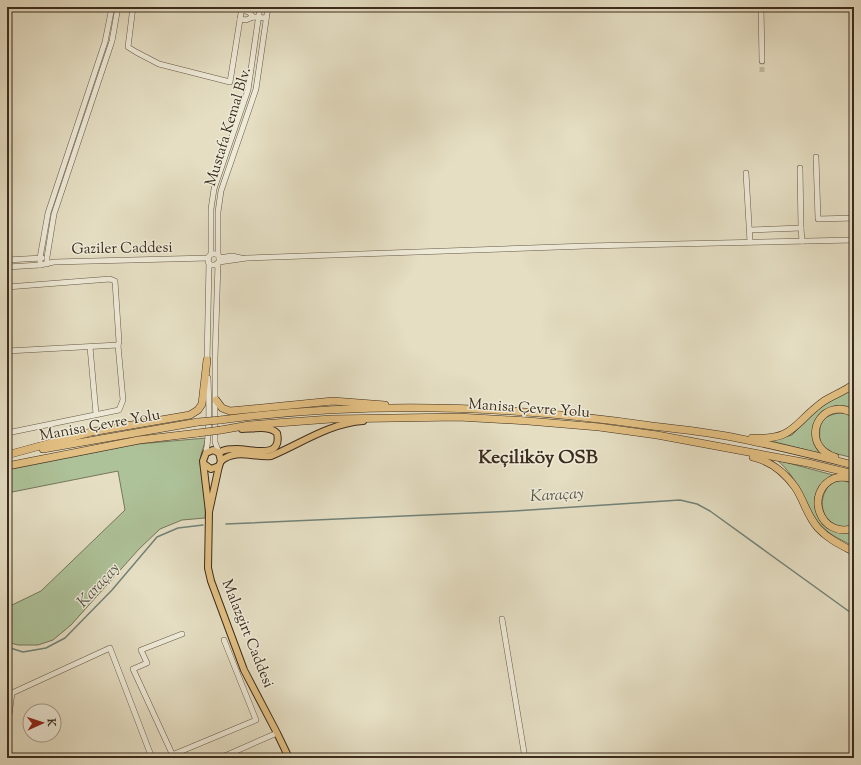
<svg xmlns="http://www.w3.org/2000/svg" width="861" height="765" viewBox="0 0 861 765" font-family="'Sorts Mill Goudy',serif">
<rect width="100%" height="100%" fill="#e5dec3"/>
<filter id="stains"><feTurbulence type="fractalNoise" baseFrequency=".005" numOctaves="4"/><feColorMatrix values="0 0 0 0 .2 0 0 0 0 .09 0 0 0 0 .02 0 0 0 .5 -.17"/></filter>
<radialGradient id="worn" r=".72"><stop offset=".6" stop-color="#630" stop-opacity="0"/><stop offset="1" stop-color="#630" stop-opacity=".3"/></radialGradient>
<g fill="#aec299" stroke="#75775b">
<path d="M854 388V408C840 404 833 404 823 414 810 428 809 437 819 453L771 441 792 435 815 411 826 403Z"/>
<path d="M840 413 848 414 854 418V458L833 453 820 444C819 425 819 416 840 413Z"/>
<polygon points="206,438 201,455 201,466 206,492 205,518 182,520 160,529 139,549 71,625 53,640 38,645 18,645 7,642 7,605 10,606 41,591 125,510 118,471 7,493 7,470 138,444"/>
<path d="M777 460 833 475C827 479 822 482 819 488 804 511 829 539 854 531V547C843 540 831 536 822 527 804 507 800 479 777 460Z"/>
<path d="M842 480 854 484V524C833 537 814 510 826 490 827 488 830 484 832 483 835 481 839 481 842 480Z"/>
</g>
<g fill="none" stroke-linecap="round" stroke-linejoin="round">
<g stroke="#728279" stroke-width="1.5">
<polyline points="226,524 514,511 680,500 697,504 710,511 854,615"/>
<polyline points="7,647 23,652 46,648 65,638 112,590 157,537 178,528 203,525"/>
</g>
<polyline stroke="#c3baa2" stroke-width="5" stroke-dasharray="5 2.5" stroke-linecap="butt" points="762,72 762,61"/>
<g stroke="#665846" stroke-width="6">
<g id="minor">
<polyline points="133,7 128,47 136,52 159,64 230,82 242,7"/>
<polyline points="761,7 762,61"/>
<polyline points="242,10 249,12 253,17"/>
<polyline points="240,19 246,20 253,17 266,18"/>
<polyline points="816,157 818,219 854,218"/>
<polyline points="746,173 750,242"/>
<polyline points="801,228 802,241"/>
<polyline points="750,230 801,228 800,168"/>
<polyline points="211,254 211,209 214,189 248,90 260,7"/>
<polyline points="218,255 218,212 221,191 256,89 268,7"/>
<polyline points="219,258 232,256 241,258"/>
<polyline points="7,260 42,258"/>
<path d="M219 262V256C216 253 212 253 209 256L208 262 211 265H215L219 262 247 258 587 246 854 240"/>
<polyline points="218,263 215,358 215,442 219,453"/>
<polyline points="47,264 47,257 54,214 112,41 118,7"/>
<polyline points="40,265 40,258 48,213 105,42 112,7"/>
<polyline points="7,267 40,265 54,262 208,258"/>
<polyline points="7,287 110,279 115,281 119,342 118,345 7,351"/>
<polyline points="90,347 96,414"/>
<polyline points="207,362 209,263"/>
<polyline points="7,433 119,410 123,400 118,345"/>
<path d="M206 453C210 428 209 403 208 378"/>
<polyline points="502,619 525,758"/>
<polyline points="7,730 12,693 110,648 152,758"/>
<polyline points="172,755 256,720 224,640"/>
<polyline points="174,758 133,669 147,663 141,650 182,634"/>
<polyline points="220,758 277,733"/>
</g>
</g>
<g stroke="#3c2c1d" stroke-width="8">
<g id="major">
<path d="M219 453C224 449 230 449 237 449 251 449 283 460 277 433 269 425 253 429 242 429"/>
<path d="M221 461C236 448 254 458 271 456 300 444 330 423 363 421"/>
<polyline points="204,464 211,469 219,466"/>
<polyline points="209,512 219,466 221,461 219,453 213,450 206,453 203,461 209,512 208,568 211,581 244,670 277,733 289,758"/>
</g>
</g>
<g stroke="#3c2c1d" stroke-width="8">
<g id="highway">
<polyline points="216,400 222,408 230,411 333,401 385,405"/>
<path d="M220 420C363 401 510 405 652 426 679 429 706 432 732 437 773 445 813 455 854 465"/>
<polyline points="221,430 249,425 331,419 458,417 528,421 599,427 657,435 808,463 854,474"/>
<path d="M752 438C795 441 794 422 824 401 834 395 845 391 854 384"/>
<polyline points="43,449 198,422"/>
<polyline points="7,455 91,432 190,415 198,410 202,404 207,360"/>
<path d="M753 457C770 461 785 473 795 487 804 500 807 516 818 528 828 539 841 545 854 552"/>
<path d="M835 457C805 448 812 410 839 409 844 409 849 411 854 414"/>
<polyline points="7,466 139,440 198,433"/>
<path d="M854 478C848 478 841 476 835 478 803 491 820 540 854 528"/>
</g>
</g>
<use href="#minor" stroke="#eeead8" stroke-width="5"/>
<use href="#major" stroke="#e2bf82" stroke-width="6"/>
<use href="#highway" stroke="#e2bf82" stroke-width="7"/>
<g stroke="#3c2c1d" stroke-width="8" stroke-linecap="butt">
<g id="highway-bridge">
<polyline points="198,422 220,420"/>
<polyline points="198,433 221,430"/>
</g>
</g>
<use href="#highway-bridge" stroke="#e2bf82" stroke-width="7"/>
</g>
<g text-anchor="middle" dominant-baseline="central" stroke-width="3" stroke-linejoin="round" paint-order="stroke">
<g font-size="15" fill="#3c2c1d" stroke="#eeead8">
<text transform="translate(229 127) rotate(-73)">Mustafa Kemal Blv.</text>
<text transform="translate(122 249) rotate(-1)">Gaziler Caddesi</text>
<text transform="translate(529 409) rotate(4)">Manisa Çevre Yolu</text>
<text transform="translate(100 426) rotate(-10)">Manisa Çevre Yolu</text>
<text transform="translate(247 634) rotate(68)">Malazgirt Caddesi</text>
</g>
<g font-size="16" font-style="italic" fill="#525044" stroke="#eeead8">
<text transform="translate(557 496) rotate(-3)">Karaçay</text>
<text transform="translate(99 586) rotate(-47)">Karaçay</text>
</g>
<g font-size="19" font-weight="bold" fill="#3c2c1d" stroke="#eeead8">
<text x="538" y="458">Keçiliköy OSB</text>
</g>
</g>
<rect width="861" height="765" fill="none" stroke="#e5dec3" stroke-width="24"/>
<rect x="8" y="8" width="845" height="749" fill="none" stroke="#3c2c1d" stroke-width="2"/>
<rect x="12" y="12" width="837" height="741" fill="none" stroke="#3c2c1d"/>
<g transform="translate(42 723) rotate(87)"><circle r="19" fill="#eeead8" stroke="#a79e8d"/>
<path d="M0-3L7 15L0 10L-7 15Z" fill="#8f2418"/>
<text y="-6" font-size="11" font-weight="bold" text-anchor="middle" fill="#3c2c1d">K</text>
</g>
<rect width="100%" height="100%" filter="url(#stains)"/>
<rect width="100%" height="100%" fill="url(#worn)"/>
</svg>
